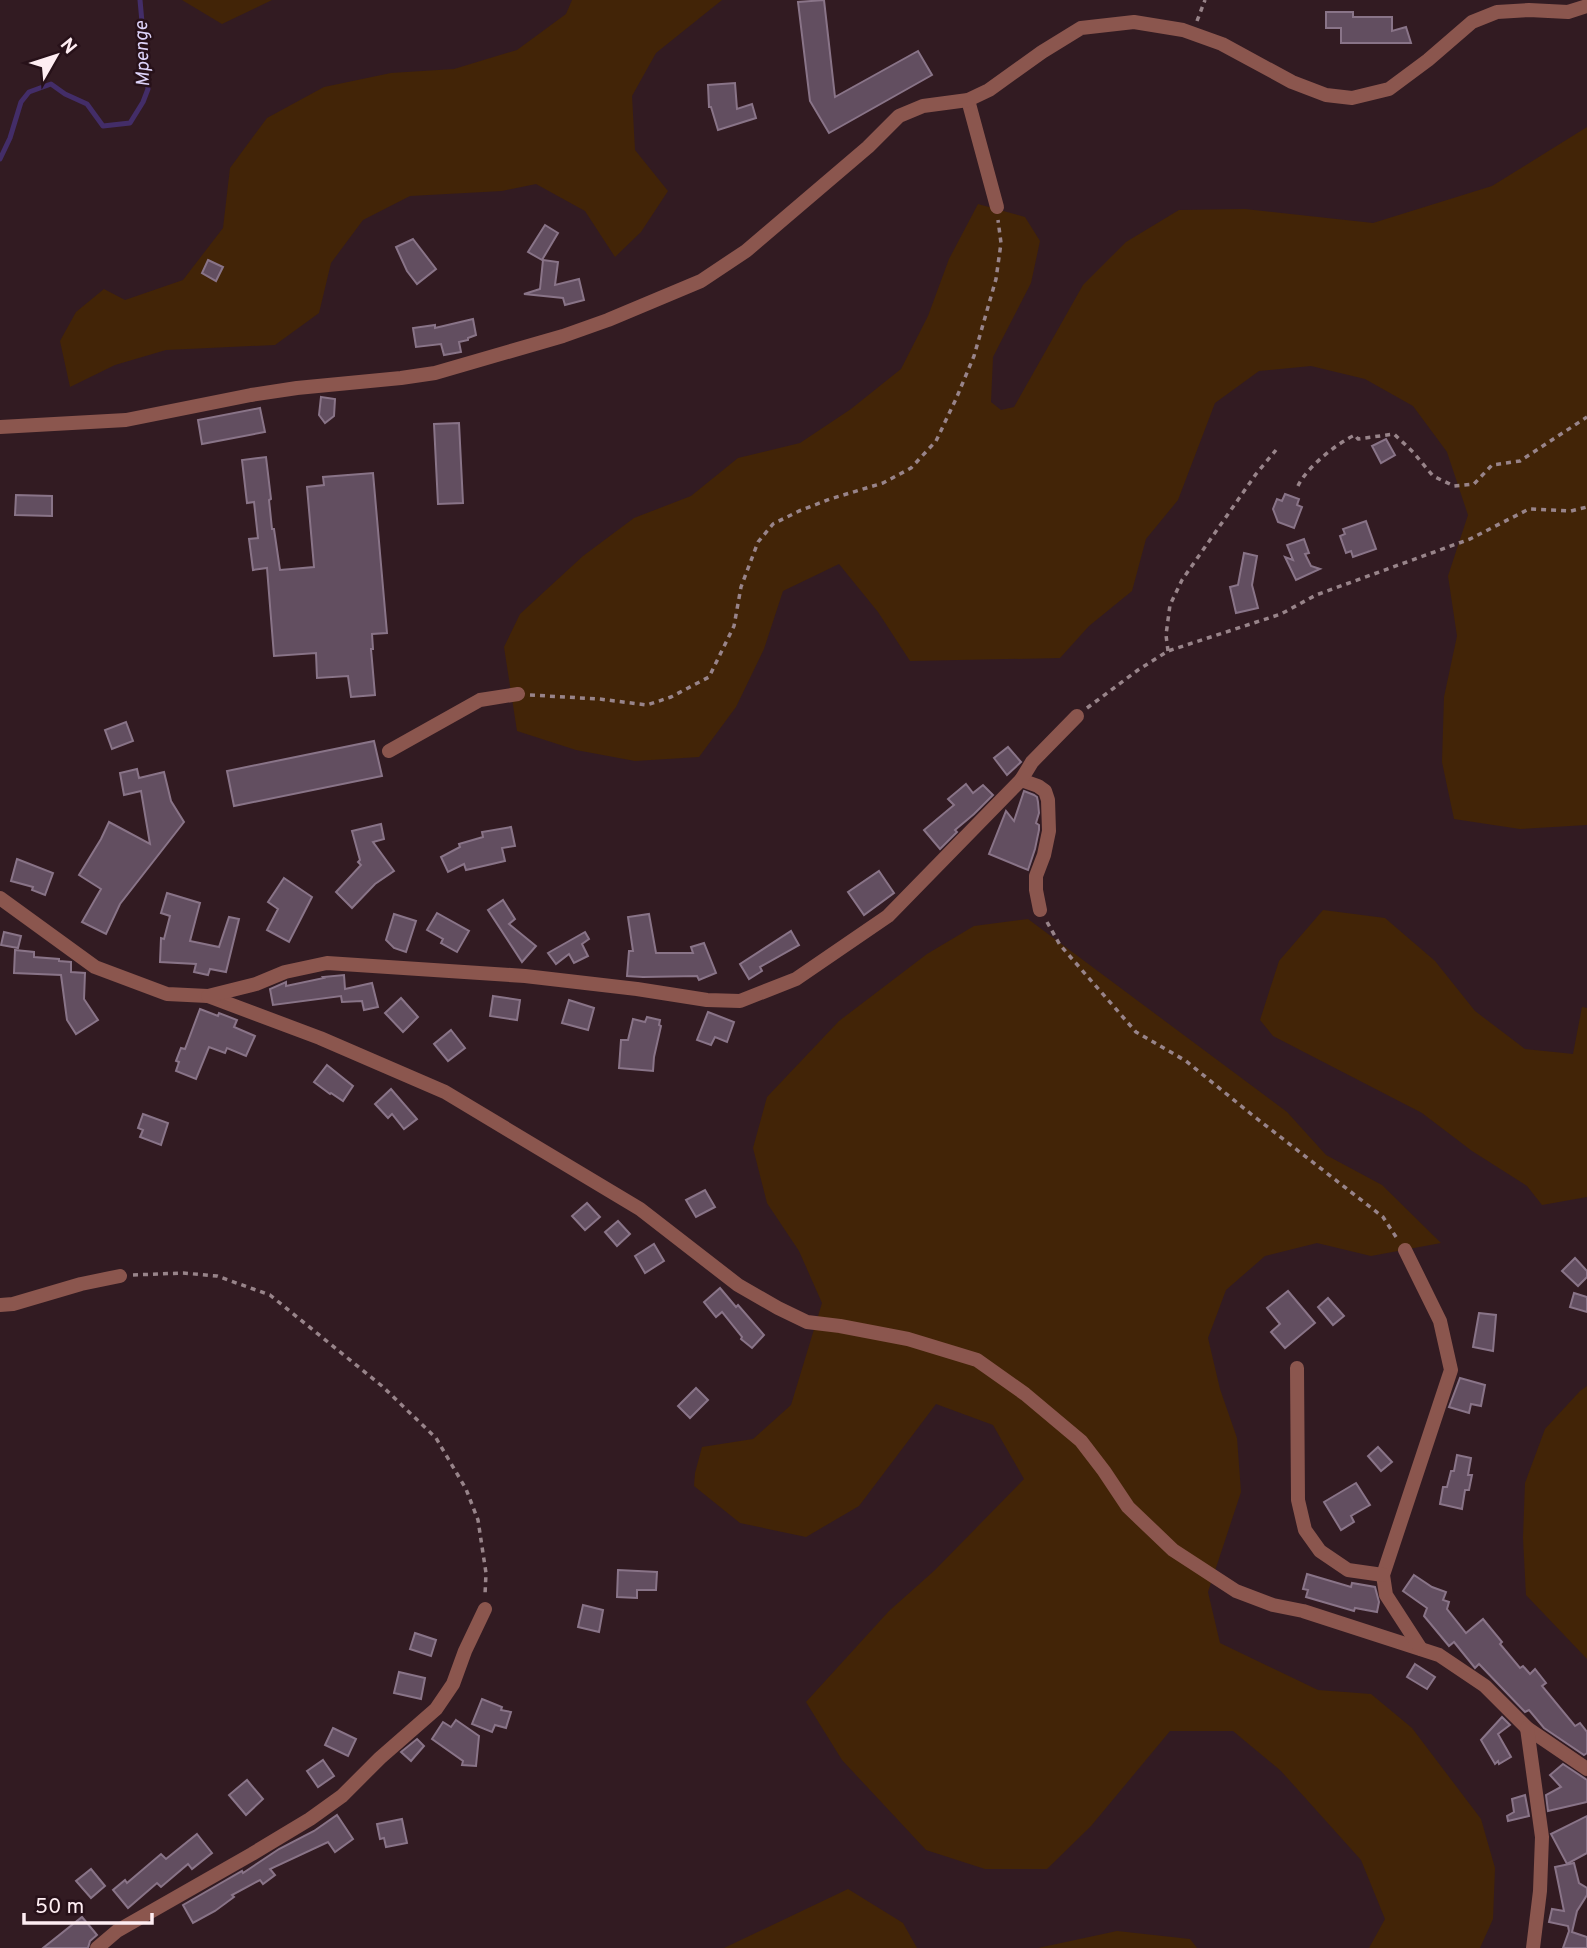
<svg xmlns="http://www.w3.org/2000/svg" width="1587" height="1948" viewBox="0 0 1587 1948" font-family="Overpass,sans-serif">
<rect width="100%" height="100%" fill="#321b22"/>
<g fill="#422407">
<polygon points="182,0 272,0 222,24"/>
<polygon points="572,0 722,0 656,53 632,96 635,150 668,191 641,232 615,257 585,211 536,184 502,191 410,196 363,220 331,263 319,313 275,345 166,350 115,365 70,387 60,341 76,312 104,289 125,300 183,280 223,228 230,168 267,118 324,87 391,73 454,69 517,50 566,14"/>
<polygon points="1587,127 1587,825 1520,829 1454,819 1442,762 1444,697 1457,636 1448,576 1468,515 1447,452 1413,406 1365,379 1311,366 1259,371 1215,403 1178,500 1146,539 1132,591 1089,626 1060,658 910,661 878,612 839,564 783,591 764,649 736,707 699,757 635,761 576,750 517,731 504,647 520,614 583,556 634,518 691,496 738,458 800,443 851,409 901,369 928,316 949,259 978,204 1025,217 1040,241 1031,283 993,357 991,402 1001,410 1014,407 1083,285 1126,242 1179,210 1245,209 1373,223 1492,186"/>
<polygon points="1323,910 1385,918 1435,961 1475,1011 1525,1049 1573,1054 1582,1007 1587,1008 1587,1197 1542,1205 1527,1186 1472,1151 1422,1113 1273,1036 1260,1020 1279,961"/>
<polygon points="1028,919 1287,1112 1326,1155 1382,1185 1441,1243 1371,1256 1317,1243 1265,1256 1226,1290 1208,1338 1220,1389 1237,1438 1241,1492 1208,1592 1220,1643 1318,1690 1371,1694 1412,1728 1481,1819 1495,1868 1493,1919 1480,1948 1369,1948 1385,1919 1361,1860 1281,1771 1233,1731 1170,1731 1091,1826 1047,1869 985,1869 926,1850 842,1760 806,1702 889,1611 935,1570 1024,1479 993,1425 936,1404 859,1506 806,1537 740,1523 694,1486 695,1473 702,1447 753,1439 791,1405 822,1303 799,1251 767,1203 753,1148 767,1097 839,1021 927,954 974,926"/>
<polygon points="1587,1386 1587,1659 1526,1595 1523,1538 1525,1483 1545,1429 1580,1391"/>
<polygon points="848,1889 903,1923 917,1948 724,1948"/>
<polygon points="1117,1931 1190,1939 1197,1948 1038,1948"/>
</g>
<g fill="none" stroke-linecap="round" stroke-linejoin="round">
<polyline stroke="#432d68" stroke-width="5" points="0,159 10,138 21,102 29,92 51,84 65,94 87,104 103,126 130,123 143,102 148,89 140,0"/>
</g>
<g fill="#624e60" stroke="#897488" stroke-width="2">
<polygon points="824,0 835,97 918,51 932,75 829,133 810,101 798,2"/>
<polygon points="1326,12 1353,12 1353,17 1392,17 1392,31 1406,27 1411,43 1341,43 1341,28 1326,28"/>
<polygon points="735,83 737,109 752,104 756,118 718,130 711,107 709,107 708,85"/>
<polygon points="545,225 558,233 542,260 528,252"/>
<polygon points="413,239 436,269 417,284 407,271 396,247"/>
<polygon points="208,260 223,267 216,281 202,273"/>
<polygon points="543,260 558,262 555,285 579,279 584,300 565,305 563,298 524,294 540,289"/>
<polygon points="473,319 476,335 468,338 468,340 459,342 461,352 444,355 441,344 416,347 413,328 435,325 435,328"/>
<polygon points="321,397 335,399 334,416 325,423 319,415"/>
<polygon points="260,408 265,432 202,444 198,420"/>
<polygon points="459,423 463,503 438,504 434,424"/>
<polygon points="1386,439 1395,455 1381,463 1372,446"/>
<polygon points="266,457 271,499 269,500 272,529 274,529 280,570 314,567 307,487 324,485 323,477 373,473 387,633 372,634 373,649 371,649 375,695 351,697 348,676 317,678 316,653 274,656 267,568 253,570 249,539 258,538 254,502 247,503 242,460"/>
<polygon points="1285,494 1299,499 1297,505 1302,507 1294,528 1278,522 1273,509 1277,499 1282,501"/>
<polygon points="16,495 52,496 52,516 15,515"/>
<polygon points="1366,521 1376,549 1353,557 1351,551 1346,553 1340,536 1345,534 1343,529"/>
<polygon points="1304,539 1309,553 1305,554 1311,566 1320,569 1296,580 1285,557 1293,560 1287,545"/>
<polygon points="1244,553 1257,556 1252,585 1258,608 1236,613 1230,587 1238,585"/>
<polygon points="126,722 133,741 112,749 105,730"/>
<polygon points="374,741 382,776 234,806 227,771"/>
<polygon points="1008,747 1021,762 1007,775 994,758"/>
<polygon points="137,769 139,778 164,772 171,801 184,822 120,904 106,934 82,922 101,889 79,875 101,839 109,822 150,844 141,791 124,795 120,773"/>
<polygon points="966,784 973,793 983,785 993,795 974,814 955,830 957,832 940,849 924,830 954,805 948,799"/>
<polygon points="1024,791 1034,795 1037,797 1038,802 1039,813 1036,823 1039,825 1039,830 1035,849 1028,870 989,854 1006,811 1014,821"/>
<polygon points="381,824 384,839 373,842 394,871 375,884 352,908 336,892 361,865 358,862 360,860 352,831"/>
<polygon points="511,827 515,846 502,848 505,861 466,870 464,864 448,872 441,857 460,847 459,844 483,837 482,832"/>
<polygon points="17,859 53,873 45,895 32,890 33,887 11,881"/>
<polygon points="879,871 894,893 864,915 848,892"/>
<polygon points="284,878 312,897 289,942 267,930 278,909 268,902"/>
<polygon points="167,893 200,903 190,941 219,947 229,917 239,919 226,972 210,969 208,975 194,972 196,964 160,962 161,938 164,939 170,916 161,913"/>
<polygon points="503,900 515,919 509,924 536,946 522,962 488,910"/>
<polygon points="437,913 469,931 457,952 441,943 443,939 427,930"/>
<polygon points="394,914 416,921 406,952 394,948 386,940"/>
<polygon points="649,914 656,953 693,953 691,947 704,943 716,973 699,980 697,976 643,977 627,976 629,951 633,951 628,917"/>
<polygon points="791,931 799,945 760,967 762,971 749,979 740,964"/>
<polygon points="4,932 21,936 18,948 1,945"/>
<polygon points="585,932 589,939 582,944 588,956 574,963 569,954 556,964 548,953"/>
<polygon points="15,950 34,952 34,957 59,959 59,961 71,962 71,972 85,973 84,999 98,1020 76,1034 67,1020 61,975 14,973"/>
<polygon points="344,975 345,989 372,983 378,1007 364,1010 362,1001 342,1002 341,996 273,1005 270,989 286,982 286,986 324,978 323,977"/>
<polygon points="493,996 520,1000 517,1020 490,1016"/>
<polygon points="401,998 418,1017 403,1032 385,1013"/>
<polygon points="569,1000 594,1008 588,1030 562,1023"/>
<polygon points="200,1009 218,1016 219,1013 237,1020 234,1027 255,1036 246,1056 227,1048 225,1053 209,1047 196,1079 176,1071 179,1062 176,1061 181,1048 185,1049"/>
<polygon points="708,1012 734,1022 727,1042 715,1037 711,1045 697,1040"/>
<polygon points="647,1017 660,1020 659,1025 661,1026 654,1057 653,1071 619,1068 621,1040 628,1040 633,1019 645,1022"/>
<polygon points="451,1030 465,1048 448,1061 434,1044"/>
<polygon points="327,1065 353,1086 343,1101 331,1093 330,1094 314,1082"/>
<polygon points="391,1089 417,1119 404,1129 392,1114 388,1118 375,1104"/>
<polygon points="143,1114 168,1123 161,1145 140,1137 143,1130 138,1128"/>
<polygon points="705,1190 715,1207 696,1217 686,1200"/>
<polygon points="587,1203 600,1217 585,1230 572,1216"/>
<polygon points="618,1221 630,1234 617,1246 605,1232"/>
<polygon points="654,1244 664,1261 645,1273 635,1256"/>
<polygon points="1575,1258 1587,1271 1587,1277 1578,1286 1562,1271"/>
<polygon points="720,1288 736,1307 738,1305 764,1335 752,1348 741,1339 742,1337 722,1312 716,1317 704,1302"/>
<polygon points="1288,1291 1315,1323 1285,1348 1271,1332 1280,1324 1267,1308"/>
<polygon points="1574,1293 1587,1297 1587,1312 1570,1307"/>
<polygon points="1328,1298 1344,1316 1333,1325 1318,1307"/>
<polygon points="1479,1313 1496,1315 1493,1351 1473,1347"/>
<polygon points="1460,1378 1485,1385 1481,1406 1471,1404 1469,1413 1449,1407"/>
<polygon points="696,1388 708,1400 690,1418 678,1406"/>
<polygon points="1378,1447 1392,1462 1381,1471 1368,1456"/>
<polygon points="1457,1455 1471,1458 1468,1475 1472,1475 1469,1490 1465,1490 1462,1509 1440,1504 1443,1487 1447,1487 1451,1471 1454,1471"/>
<polygon points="1356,1483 1370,1505 1351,1516 1354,1522 1341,1530 1324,1502"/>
<polygon points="618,1570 657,1572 656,1590 637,1590 637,1598 617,1597"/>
<polygon points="1307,1574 1351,1587 1352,1583 1375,1587 1379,1602 1377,1612 1355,1608 1354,1611 1306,1597 1308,1590 1303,1589"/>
<polygon points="1414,1575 1432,1587 1446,1592 1443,1600 1449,1602 1447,1609 1466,1633 1483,1619 1502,1642 1500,1644 1520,1668 1523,1666 1530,1674 1535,1669 1546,1683 1542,1686 1575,1726 1580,1723 1587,1732 1587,1753 1584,1755 1544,1728 1529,1710 1525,1712 1479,1664 1475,1668 1454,1642 1449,1646 1424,1616 1427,1608 1403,1591"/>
<polygon points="583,1605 603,1610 599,1632 578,1627"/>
<polygon points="415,1633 436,1640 431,1656 410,1649"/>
<polygon points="1415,1664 1435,1677 1427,1689 1407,1677"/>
<polygon points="399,1672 425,1678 421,1699 394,1693"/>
<polygon points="482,1699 502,1707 501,1710 511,1712 506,1728 495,1725 492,1732 472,1724"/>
<polygon points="1502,1717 1510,1725 1498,1734 1511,1757 1499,1764 1498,1761 1495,1764 1481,1740"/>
<polygon points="456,1720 479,1736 476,1766 462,1765 463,1761 432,1739 443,1722 451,1727"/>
<polygon points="333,1728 356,1739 348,1756 325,1745"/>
<polygon points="417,1739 424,1746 411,1761 401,1752"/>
<polygon points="323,1760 334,1776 318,1787 307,1771"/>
<polygon points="1563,1764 1587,1780 1587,1802 1548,1811 1546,1795 1561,1787 1550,1775"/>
<polygon points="247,1780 263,1799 246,1815 229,1795"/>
<polygon points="1525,1795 1529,1816 1508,1821 1507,1816 1514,1812 1512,1799"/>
<polygon points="337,1815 353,1839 335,1852 328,1842 270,1869 275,1875 263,1884 260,1880 232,1895 234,1897 215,1911 193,1923 183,1905 242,1871 243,1873 279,1849 314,1831"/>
<polygon points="1587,1816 1587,1853 1567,1864 1551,1834"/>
<polygon points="402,1819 407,1843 386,1847 384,1838 380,1839 377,1824"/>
<polygon points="197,1834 212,1853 192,1869 188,1864 161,1887 157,1883 128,1908 113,1890 125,1880 127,1883 161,1854 166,1859"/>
<polygon points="1574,1863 1579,1883 1587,1888 1587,1895 1577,1911 1572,1932 1587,1937 1587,1948 1563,1948 1569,1931 1568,1926 1549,1922 1552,1909 1564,1911 1555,1867"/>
<polygon points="91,1869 105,1886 91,1898 76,1881"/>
<polygon points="82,1917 97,1935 90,1941 88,1948 43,1948"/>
</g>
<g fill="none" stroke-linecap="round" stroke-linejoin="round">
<g stroke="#98848a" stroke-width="3.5" stroke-dasharray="5 5" stroke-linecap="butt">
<polyline points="1197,21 1205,0"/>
<path d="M1298 486C1306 468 1337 443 1355 435L1358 439 1394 434 1413 452 1433 476 1454 486 1474 484 1492 465 1520 461 1587 417"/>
<polyline points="1168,651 1166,635 1170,605 1182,580 1256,474 1276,450"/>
<polyline points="530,695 599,699 647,705 671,697 709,677 734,626 741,587 758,542 773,524 799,511 830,499 883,483 911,468 936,441 956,399 974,356 996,279 1001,243 998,220"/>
<polyline points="1087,708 1138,670 1168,651 1281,614 1316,595 1470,539 1529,509 1571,511 1587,507"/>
<polyline points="1047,922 1060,945 1136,1032 1186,1061 1251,1114 1383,1217 1398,1240"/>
<polyline points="133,1275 183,1273 217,1276 270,1295 382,1386 436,1438 466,1489 478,1520 486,1573 485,1595"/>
</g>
<g stroke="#8b564e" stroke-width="14">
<polyline points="968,100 997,207"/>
<polyline points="0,427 126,420 251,395 297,388 401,378 435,373 563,336 608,320 701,281 746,251 868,147 899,116 923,106 968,100 989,90 1042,52 1081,28 1134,22 1183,30 1222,44 1292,82 1326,95 1352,98 1389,89 1428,60 1472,22 1497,12 1529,10 1568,12 1587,6"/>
<polyline points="389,751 480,700 518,694"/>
<polyline points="1021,780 1038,786 1045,791 1048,800 1049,831 1044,855 1036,876 1036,890 1040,910"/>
<polyline points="0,898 95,967 167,994 208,996 320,1038 445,1092 640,1209 738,1285 778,1308 807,1322 840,1326 908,1339 977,1360 1025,1394 1081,1441 1104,1471 1128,1507 1173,1550 1236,1591 1273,1605 1303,1611 1439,1655 1485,1686 1527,1728 1587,1769"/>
<polyline points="208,996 256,984 285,972 327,963 525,976 637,989 707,1000 740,1001 796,979 888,916 1021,780 1032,762 1077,716"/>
<polyline points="1405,1250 1440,1321 1451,1370 1383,1575 1386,1595 1421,1649"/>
<polyline points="0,1305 13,1304 81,1284 120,1276"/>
<polyline points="1297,1368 1298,1500 1305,1530 1320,1551 1348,1570 1383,1575"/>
<polyline points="1527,1728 1542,1837 1540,1891 1533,1948"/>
<polyline points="97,1948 117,1931 252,1854 310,1819 342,1796 380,1758 436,1709 453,1684 465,1651 485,1609"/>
</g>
</g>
<g text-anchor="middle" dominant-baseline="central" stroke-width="5" stroke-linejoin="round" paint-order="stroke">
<g font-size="19" font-style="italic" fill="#ded4fa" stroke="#271119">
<text transform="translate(143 54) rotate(-92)">Mpenge</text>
</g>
</g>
<g transform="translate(56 56) rotate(51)" stroke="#271119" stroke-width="5" paint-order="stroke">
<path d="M0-5L12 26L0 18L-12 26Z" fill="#feedf2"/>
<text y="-10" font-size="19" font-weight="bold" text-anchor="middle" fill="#feedf2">N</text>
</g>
<path d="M24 1913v10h128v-10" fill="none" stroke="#feedf2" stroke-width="3.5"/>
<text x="35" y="1913" font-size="21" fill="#feedf2" stroke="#271119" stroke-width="5" paint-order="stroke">50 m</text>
</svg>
